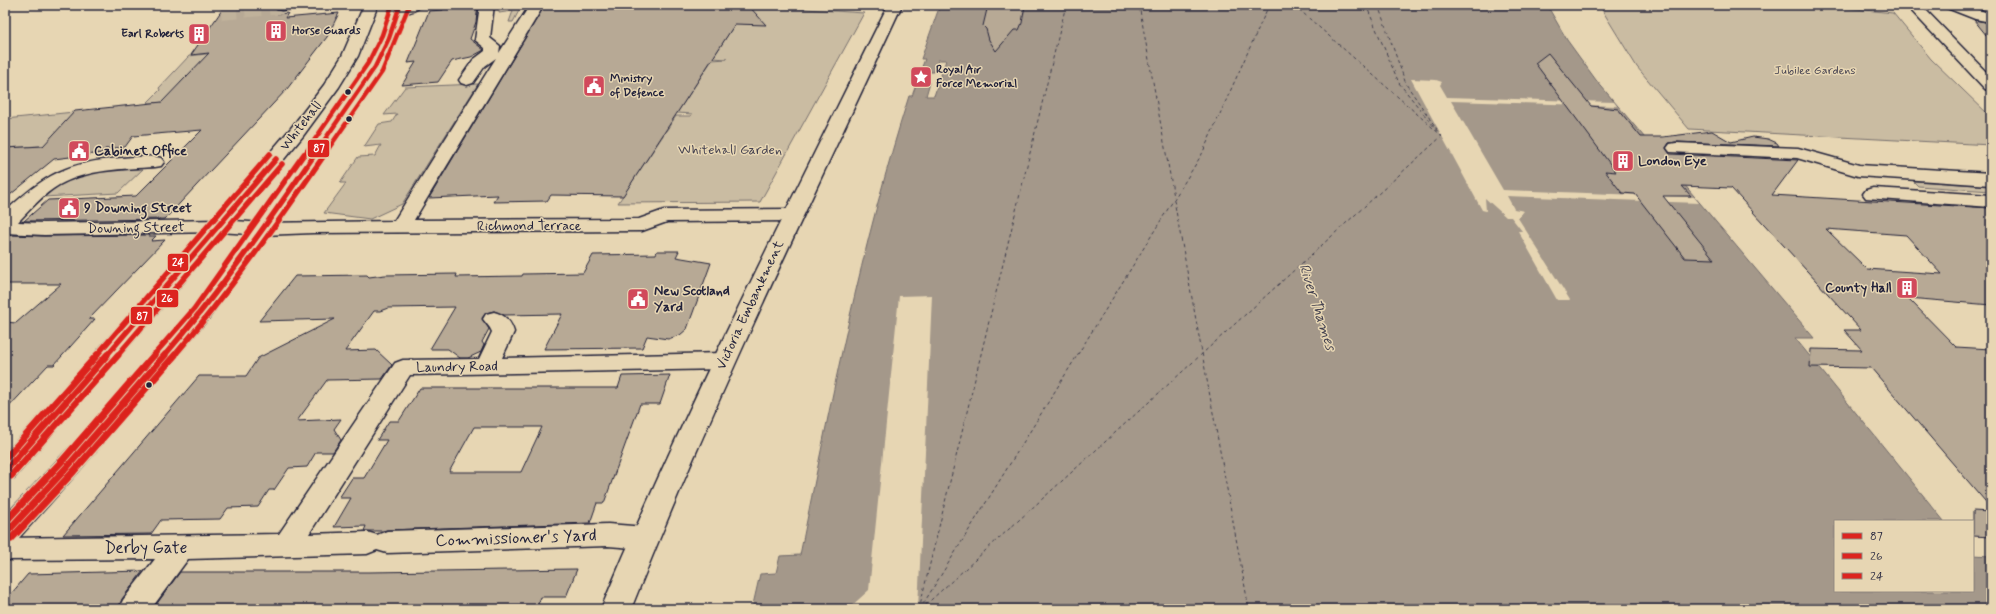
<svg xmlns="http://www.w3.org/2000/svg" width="1996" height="614" viewBox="0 0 1996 614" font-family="Mynerve,sans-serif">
<rect width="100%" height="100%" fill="#e7d6b3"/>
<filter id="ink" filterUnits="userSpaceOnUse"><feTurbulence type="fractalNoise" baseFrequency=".025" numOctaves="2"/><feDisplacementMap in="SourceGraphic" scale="8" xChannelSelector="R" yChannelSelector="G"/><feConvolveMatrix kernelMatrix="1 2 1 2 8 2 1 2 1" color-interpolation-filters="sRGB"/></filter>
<g filter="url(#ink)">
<g fill="#cabca2" stroke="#766f6e">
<polygon points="500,5 522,5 513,22 509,22 513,11 499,13"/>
<polygon points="747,5 864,13 760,202 618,203 676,116 691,116 692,114 677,113 712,60 727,59 713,58"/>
<polygon points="1599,5 1819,5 1893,13 1931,59 1991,117 1991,145 1689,129 1637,67"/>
<polygon points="214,53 205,58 180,83 197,101 147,103 160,90 159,88 189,56"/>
<polygon points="478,84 402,204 370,219 324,213 346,183 340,183 358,157 375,156 381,145 364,147 379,124 392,122 397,114 384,115 405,87"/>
<polygon points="74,112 56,145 5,148 5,119"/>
<polygon points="145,167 118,193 43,197 70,177 106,169"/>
<polygon points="1913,181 1991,186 1991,191 1918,186"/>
</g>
<path fill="#a4988a" stroke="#70696a" d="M940 5H1547L1567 40 1596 80 1814 338H1795L1944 521H1835V591H1973V555L1991 556V609H752L760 574 776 573 780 556 800 555C831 401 861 246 909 96H912L917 82H930L926 96H934L946 60H938L934 72H920L925 59H921Z"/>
<g fill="#e7d6b3">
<polygon points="1411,79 1436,80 1442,82 1440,85 1447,97 1614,102 1617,106 1451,101 1503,190 1694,197 1699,203 1507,196 1514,209 1524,211 1518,218 1570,300 1557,300 1518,231 1522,231 1511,217 1506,217 1485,198 1486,211 1482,210"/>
<polygon points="932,295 918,609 848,609 869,590 899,296"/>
</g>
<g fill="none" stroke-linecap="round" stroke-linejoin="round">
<g stroke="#42404f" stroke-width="1" stroke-dasharray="3.5 3" stroke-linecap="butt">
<polyline points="1139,5 1174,197"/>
<polyline points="1294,5 1442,136"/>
<polyline points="1366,5 1399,83 1439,133"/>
<polyline points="1378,5 1406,84 1437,129"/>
<polyline points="1174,200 1249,609"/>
<polyline points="919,609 1066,5"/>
<polyline points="920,609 1202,154 1269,5"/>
<polyline points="921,609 1442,136"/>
</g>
</g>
<g fill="#b7a995" stroke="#22223b" fill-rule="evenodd">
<polygon points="228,5 275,5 276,9 279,11 277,14 288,13 285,18 339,13 327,37 287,89 165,219 24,221 48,200 136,196 202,130 133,136 125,147 105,149 102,153 54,159 5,199 5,148 43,146 75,111 162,102 209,53 191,55 224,7"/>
<polygon points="478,5 476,22 470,39 484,50 471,57 452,61 438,82 402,85 416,62 408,63 429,11 443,10 444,6"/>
<polygon points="545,5 748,5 766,25 735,24 623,196 551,195 547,201 493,202 498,195 429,198"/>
<polygon points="988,5 1025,5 1022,23 1019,30 1014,30 996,51 989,40 986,29 983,26"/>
<polygon points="1974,20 1991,23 1991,41"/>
<path d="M1548 53 1591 106 1618 109 1641 137H1663L1712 131 1731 142 1753 137 1768 139 1777 143 1779 146 1676 142 1669 143 1666 148 1670 154 1798 160 1772 195 1991 208V305L1908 298 1956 347 1991 349V508L1871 368 1810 367 1811 349 1862 350 1844 330H1861L1731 188 1682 186 1691 196H1663L1714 259 1685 258 1635 194 1622 193 1605 171 1616 172 1535 63ZM1826 229 1906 235 1942 274 1867 269Z"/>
<polygon points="8,235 44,236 150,235 149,236 156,236 151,241 165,240 89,319 95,319 54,365 48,365 5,411 5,322 16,323 61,284 5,284 5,238"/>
<polygon points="657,251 679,251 676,257 711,263 687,329 680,335 668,339 647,336 642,348 544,349 562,314 504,315 494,311 486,313 482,318 489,329 482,342 484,345 481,352 468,358 460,358 448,349 430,349 455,307 388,308 380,311 374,311 345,351 376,350 392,365 382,379 327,380 297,421 341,419 334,429 341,440 333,452 316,452 307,467 289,468 274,490 269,490 258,507 228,508 220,519 161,520 151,534 63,535 199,376 246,376 258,358 335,319 259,321 295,276 367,275 369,277 385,275 457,274 456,277 522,276 523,274 583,273 593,255 656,254"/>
<path d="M670 375 660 404H640L604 503H597L590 523 387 530 382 531H364L366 526 334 527 351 498H339L352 478H364L387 440H377L389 421H399L420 388H618L622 376ZM474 427H542L521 472H449Z"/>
<polygon points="1973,511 1991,512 1991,537 1973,536"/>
<polygon points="577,569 566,597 541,597 536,609 243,607 242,609 153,609 180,572 370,572"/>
<polygon points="143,571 122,599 118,609 5,609 5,601 28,574"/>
</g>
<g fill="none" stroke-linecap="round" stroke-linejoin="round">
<polyline stroke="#c0b29b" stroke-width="16" stroke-dasharray="16 8" stroke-linecap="butt" points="221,12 282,6"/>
<g stroke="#22223b" stroke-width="3">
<g id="minor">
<polygon points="276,5 300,5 298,8 282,10 277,9"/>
<path d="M400 5H422C417 12 401 15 394 13L392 10 394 7Z"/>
<path d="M480 5H494L490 38 500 46 499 53 530 5H544L414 220 639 219 664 210 793 209 800 211 803 215 800 219 793 221 667 222 642 231 313 233 263 235 219 232 44 235 5 233V212C44 175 67 162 122 158 135 157 149 155 161 158L164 162 161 166 155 167C123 169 88 169 59 185 43 194 31 209 18 222L44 223 219 220 263 223 394 221 496 58 485 66 473 83 467 85 461 83 459 80 473 60 485 51V48L475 40Z"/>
<polygon points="1906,5 1921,5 1991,77 1991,91 1985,89"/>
<polygon points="1945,5 1965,5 1991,14 1991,22 1975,19 1947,8"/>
<polygon points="1676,143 1798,148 1859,165 1991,173 1991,185 1858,176 1797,158 1670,152 1667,148 1670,144"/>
<polygon points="1873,188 1991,195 1991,207 1866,198 1863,194 1866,190"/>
<path d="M494 312C505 315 511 321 514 332L502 358 724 353 732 356 736 361 732 366 724 369 410 375 309 534 367 532 377 535 387 531 608 524 645 527 655 530 659 538 655 546 645 549 608 546 387 553 377 550 367 554 188 559 151 609H119L123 600 155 559 5 560V538L279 534 395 363 403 360 479 359 492 332 490 328 483 319 486 314Z"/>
</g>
</g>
<g stroke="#22223b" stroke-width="3">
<g id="major">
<polygon points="364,5 378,5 358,56 339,87 303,136 182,284 14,478 5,480 5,454 166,274 291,128 324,85 342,56"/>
<path d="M393 5H407L396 38 383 67 270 233 208 319 77 473 15 542 5 545V516C69 449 133 381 192 310 255 233 310 148 367 67L382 38Z"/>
<path d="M888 5H902C809 205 712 404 631 609H601C687 403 789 205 888 5Z"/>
</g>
</g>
<use href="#minor" fill="#e7d6b3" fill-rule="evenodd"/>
<use href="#major" fill="#e7d6b3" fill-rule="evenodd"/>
<g stroke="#e7d6b3" stroke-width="6">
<polyline id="bus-1-far2" points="314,155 375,67 389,38 400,5"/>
</g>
<g stroke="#e7d6b3" stroke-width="8">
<g id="bus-1-far1">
<polyline points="106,356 276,159"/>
<path d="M164 356C219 292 267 224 315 154"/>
</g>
</g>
<g stroke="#e7d6b3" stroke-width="10">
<g id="bus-1">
<polyline points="5,471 107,355"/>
<polyline points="5,534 68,466 165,355"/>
</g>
</g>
<g stroke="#e7d6b3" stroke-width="6">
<polyline id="bus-2-far2" points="324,155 382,72 408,8"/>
</g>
<g stroke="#e7d6b3" stroke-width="8">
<g id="bus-2-far1">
<polyline points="117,356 282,164"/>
<path d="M174 356C229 292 277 224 325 154"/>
</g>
</g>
<g stroke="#e7d6b3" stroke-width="10">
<g id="bus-2">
<polyline points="11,476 118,355"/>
<polyline points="11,539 74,471 175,355"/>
</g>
</g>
<g stroke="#e7d6b3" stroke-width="6">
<g id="bus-3-far2">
<polyline points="269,155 270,154"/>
<polyline points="304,155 368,63 382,35 392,5"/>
</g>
</g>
<g stroke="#e7d6b3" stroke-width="8">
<g id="bus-3-far1">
<polyline points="96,356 270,154"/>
<polyline points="153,356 194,309 304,154"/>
</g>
</g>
<g stroke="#e7d6b3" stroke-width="10">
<g id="bus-3">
<polyline points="5,459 97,355"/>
<polyline points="5,522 62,461 154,355"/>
</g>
</g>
<use href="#bus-1-far2" stroke="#dc241f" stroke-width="4.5"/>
<use href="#bus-1-far1" stroke="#dc241f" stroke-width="5.5"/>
<use href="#bus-1" stroke="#dc241f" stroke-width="7"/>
<use href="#bus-2-far2" stroke="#dc241f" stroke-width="4.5"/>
<use href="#bus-2-far1" stroke="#dc241f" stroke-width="5.5"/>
<use href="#bus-2" stroke="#dc241f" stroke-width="7"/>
<use href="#bus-3-far2" stroke="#dc241f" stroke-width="4.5"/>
<use href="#bus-3-far1" stroke="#dc241f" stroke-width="5.5"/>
<use href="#bus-3" stroke="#dc241f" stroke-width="7"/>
</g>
</g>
<defs>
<g id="building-square" transform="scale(1.15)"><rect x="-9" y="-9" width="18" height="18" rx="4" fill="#d1495b" stroke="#e7d6b3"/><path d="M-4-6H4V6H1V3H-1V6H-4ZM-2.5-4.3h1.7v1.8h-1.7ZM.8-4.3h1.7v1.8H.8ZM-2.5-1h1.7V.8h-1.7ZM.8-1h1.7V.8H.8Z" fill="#fff"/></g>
<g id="sight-square" transform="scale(1.15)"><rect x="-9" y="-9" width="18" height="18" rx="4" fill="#d1495b" stroke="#e7d6b3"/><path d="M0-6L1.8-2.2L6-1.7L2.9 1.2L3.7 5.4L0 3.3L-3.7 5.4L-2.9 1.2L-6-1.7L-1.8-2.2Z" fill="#fff"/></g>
<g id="civic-square" transform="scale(1.15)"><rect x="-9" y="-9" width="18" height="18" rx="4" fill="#d1495b" stroke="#e7d6b3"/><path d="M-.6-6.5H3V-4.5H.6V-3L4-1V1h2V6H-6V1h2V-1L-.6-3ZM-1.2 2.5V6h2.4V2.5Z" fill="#fff"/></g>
</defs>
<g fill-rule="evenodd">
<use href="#building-square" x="276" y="31"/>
<use href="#building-square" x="199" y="34"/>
<use href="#sight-square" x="921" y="77"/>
<use href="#civic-square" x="594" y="86"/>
<use href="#civic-square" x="79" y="151"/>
<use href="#building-square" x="1623" y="161"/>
<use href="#civic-square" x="69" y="208"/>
<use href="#building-square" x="1907" y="288"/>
<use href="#civic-square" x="638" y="299"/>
</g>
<g fill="#22223b" stroke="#e7d6b3" stroke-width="1.5">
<circle cx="348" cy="92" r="3.5"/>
<circle cx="349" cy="119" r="3.5"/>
<circle cx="149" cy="385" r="3.5"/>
</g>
<g text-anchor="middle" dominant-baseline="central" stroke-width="3" stroke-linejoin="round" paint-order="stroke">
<g font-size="12" font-weight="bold" fill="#22223b" stroke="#e7d6b3" text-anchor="start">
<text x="292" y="31">Horse Guards</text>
<text x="184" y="34" text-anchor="end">Earl Roberts</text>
<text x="936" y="70">Royal Air<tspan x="936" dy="14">Force Memorial</tspan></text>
<text x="610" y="79">Ministry<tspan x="610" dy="14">of Defence</tspan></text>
</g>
<g font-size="12" fill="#444150" stroke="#e7d6b3">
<text x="1815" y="71">Jubilee Gardens</text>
</g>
<g font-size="14" fill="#22223b" stroke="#e7d6b3">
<text transform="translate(301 126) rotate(-52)">Whitehall</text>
<text x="529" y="226">Richmond Terrace</text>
<text transform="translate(136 228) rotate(-1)">Downing Street</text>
<text transform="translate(750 305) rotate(-65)">Victoria Embankment</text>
<text transform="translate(457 367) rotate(-1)">Laundry Road</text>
</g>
<g font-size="14" fill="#444150" stroke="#e7d6b3">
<text x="730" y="150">Whitehall Garden</text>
</g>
<g font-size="14" font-weight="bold" fill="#22223b" stroke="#e7d6b3" text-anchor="start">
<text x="94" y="151">Cabinet Office</text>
<text x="1638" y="161">London Eye</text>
<text x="84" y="208">9 Downing Street</text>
<text x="1892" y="288" text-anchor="end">County Hall</text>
<text x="654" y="291">New Scotland<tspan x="654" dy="16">Yard</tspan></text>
</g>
<g font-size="15" font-style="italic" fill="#42404f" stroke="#e7d6b3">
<text transform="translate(1317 307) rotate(72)">River Thames</text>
</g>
<g font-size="17" fill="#22223b" stroke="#e7d6b3">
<text transform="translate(516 538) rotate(-2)">Commissioner's Yard</text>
<text x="146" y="548">Derby Gate</text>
</g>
</g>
<g stroke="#e7d6b3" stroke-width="1.5">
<rect x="307" y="139" width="23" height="19" rx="4" fill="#dc241f"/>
<rect x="167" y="253" width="22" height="19" rx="4" fill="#dc241f"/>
<rect x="156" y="289" width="23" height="19" rx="4" fill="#dc241f"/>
<rect x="130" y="306" width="23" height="19" rx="4" fill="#dc241f"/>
</g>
<g font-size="11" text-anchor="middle" font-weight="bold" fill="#fff">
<text x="319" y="152">87</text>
<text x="178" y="266">24</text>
<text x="167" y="302">26</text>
<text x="142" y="320">87</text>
</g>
<rect width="1996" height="614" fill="none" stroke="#e7d6b3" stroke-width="20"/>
<rect x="10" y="10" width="1976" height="594" fill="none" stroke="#22223b" stroke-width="1.5" filter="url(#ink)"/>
<rect x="1834" y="520" width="140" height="72" fill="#e7d6b3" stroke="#988e83"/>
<rect x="1842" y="533" width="20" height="6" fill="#dc241f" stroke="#988e83"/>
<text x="1870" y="540" font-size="12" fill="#22223b">87</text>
<rect x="1842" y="553" width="20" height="6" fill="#dc241f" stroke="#988e83"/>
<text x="1870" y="560" font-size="12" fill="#22223b">26</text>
<rect x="1842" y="573" width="20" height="6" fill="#dc241f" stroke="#988e83"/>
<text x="1870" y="580" font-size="12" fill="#22223b">24</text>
</svg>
